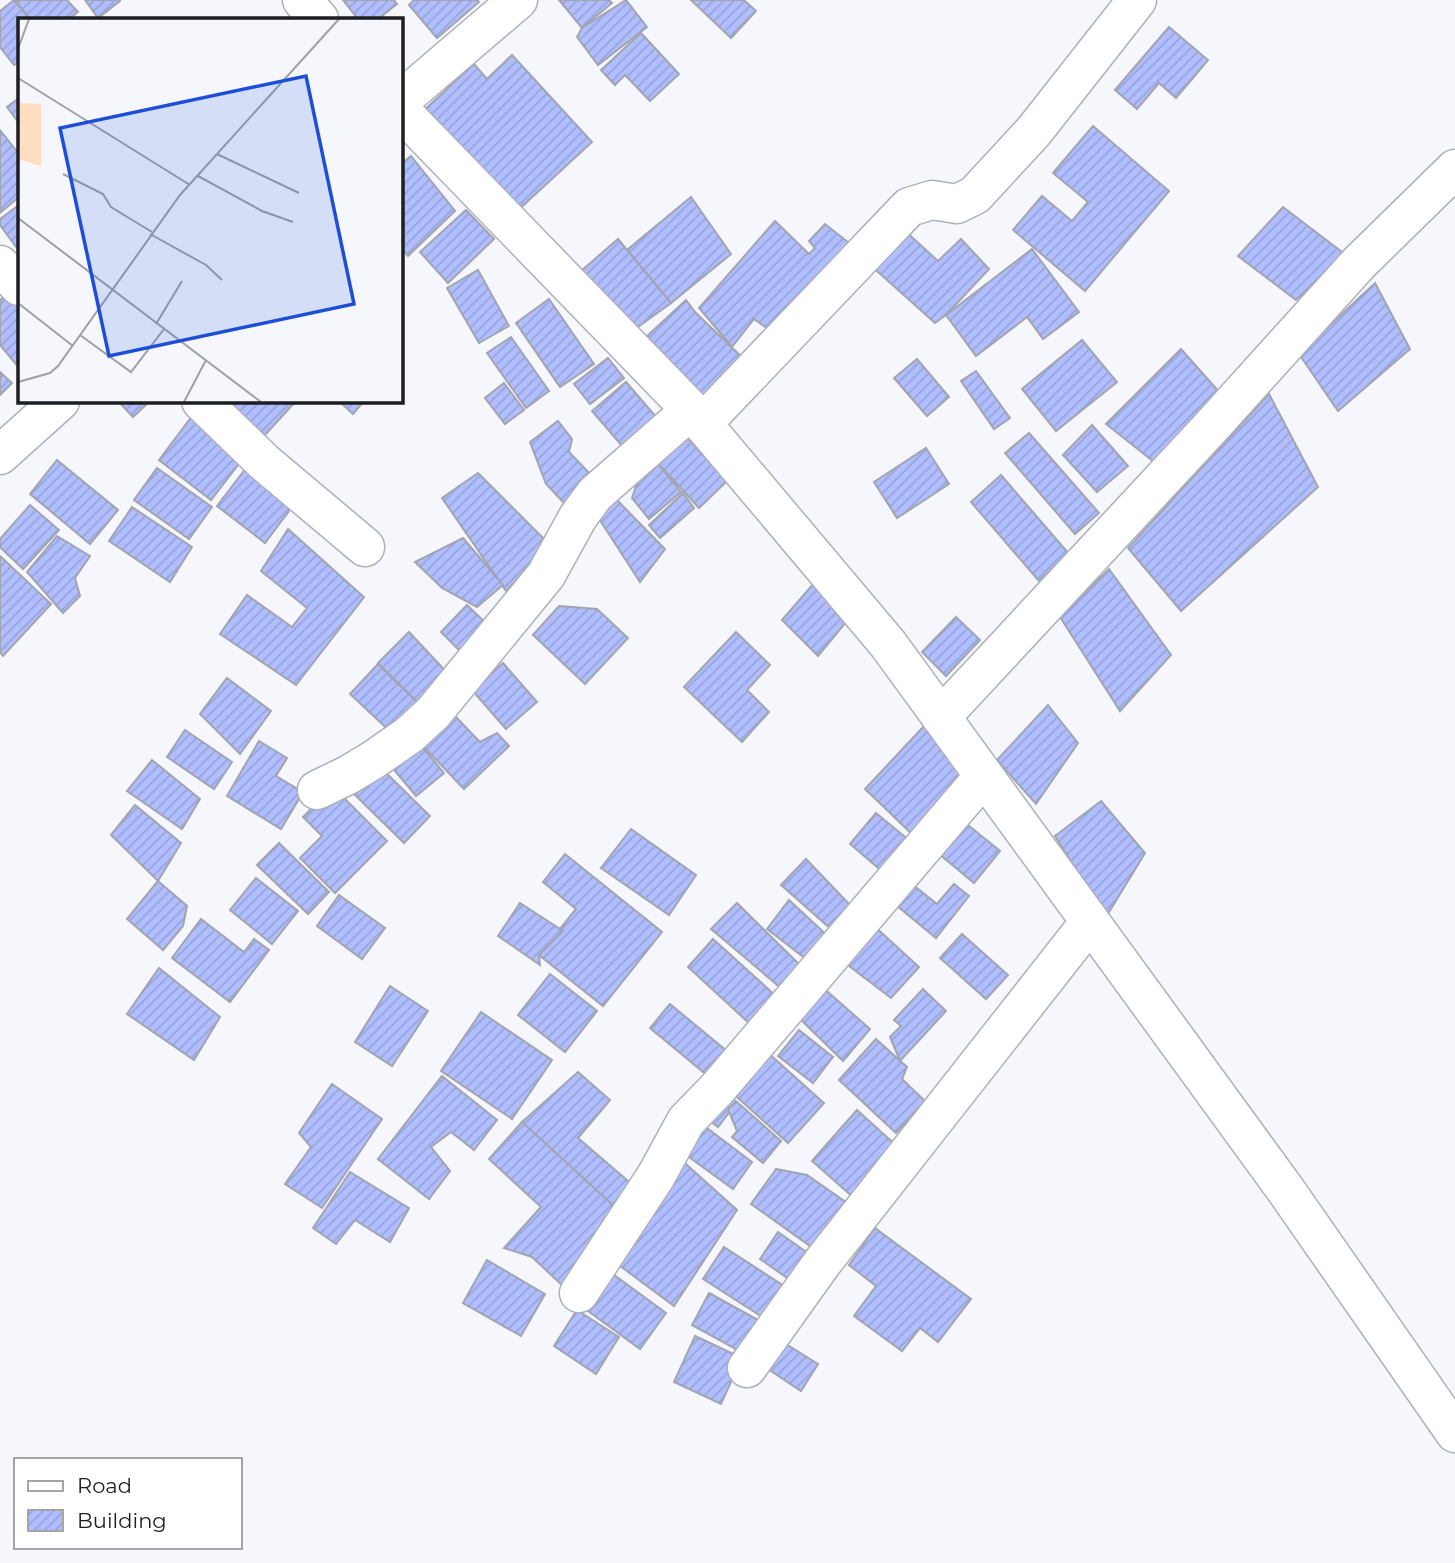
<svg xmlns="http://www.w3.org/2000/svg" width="1455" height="1563" viewBox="0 0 1455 1563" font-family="Montserrat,sans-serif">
<defs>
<pattern id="building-hatch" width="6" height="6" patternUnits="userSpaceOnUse" patternTransform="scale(1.75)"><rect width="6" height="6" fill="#b0beff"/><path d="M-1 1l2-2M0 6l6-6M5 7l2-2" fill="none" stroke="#97a3da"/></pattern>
</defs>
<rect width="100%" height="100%" fill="#f5f7fd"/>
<g fill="url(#building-hatch)" stroke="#a2a4ae" stroke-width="2">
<polygon points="14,0 30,19 19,19 19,62 14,65 0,47 0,11"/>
<polygon points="15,0 67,0 78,12 69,19 30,19"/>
<polygon points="85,0 120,0 120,1 98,18"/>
<polygon points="343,0 394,0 397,4 378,19 358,19"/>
<polygon points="414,0 477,0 479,2 437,38 409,5"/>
<polygon points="559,0 609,0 612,3 582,28"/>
<polygon points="626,0 647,27 598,65 577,37 582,28"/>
<polygon points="691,0 744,0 756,11 731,38"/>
<polygon points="1169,27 1208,60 1176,98 1159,83 1137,109 1115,90"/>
<polygon points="641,33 679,74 650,101 625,75 615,85 601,70"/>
<polygon points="512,55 592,142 515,213 422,112 474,64 487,79"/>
<polygon points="19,98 19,123 7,107"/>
<polygon points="1093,126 1169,191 1085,291 1013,230 1042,196 1072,221 1088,202 1053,173"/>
<polygon points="0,130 19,154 19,197 0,213"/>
<polygon points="411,156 455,211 408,256 401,247 401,164"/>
<polygon points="691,197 731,254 671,303 627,250"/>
<polygon points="19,205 19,251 0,225 0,219"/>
<polygon points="1283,207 1346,255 1296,300 1238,256"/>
<polygon points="466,210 494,239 448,283 420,252"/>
<polygon points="775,221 809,254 815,248 809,241 825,224 854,247 776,335 754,319 732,347 699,308"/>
<polygon points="903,229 938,261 961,239 989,269 946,315 935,323 868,263"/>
<polygon points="618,239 671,303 631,332 581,271"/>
<polygon points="1032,249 1079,312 1043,339 1027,317 976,356 946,315"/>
<polygon points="478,270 509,326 479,343 447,288"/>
<polygon points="1375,283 1410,349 1338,411 1299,354"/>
<polygon points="13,289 19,296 19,368 0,345 0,300"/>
<polygon points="549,299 594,364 560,387 516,323"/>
<polygon points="686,300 695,312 750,365 693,406 673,367 647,336"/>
<polygon points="511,337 549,391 526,408 487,353"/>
<polygon points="1082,340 1117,382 1056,431 1022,389"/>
<polygon points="1181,349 1221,394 1154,462 1106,424"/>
<polygon points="608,358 624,378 590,404 574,384"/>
<polygon points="917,359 949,397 927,416 894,378"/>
<polygon points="976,371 1010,418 994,429 961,381"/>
<polygon points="0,372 12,383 0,395"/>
<polygon points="626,382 663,425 630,455 592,411"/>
<polygon points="504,383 524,410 505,424 485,398"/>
<polygon points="1269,394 1318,487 1181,611 1128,548"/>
<polygon points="118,401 150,401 133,417"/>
<polygon points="225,401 296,401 264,436"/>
<polygon points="339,401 364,401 353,414"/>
<polygon points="193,415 245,456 211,500 159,460"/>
<polygon points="558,421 572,439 569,452 592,476 564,503 546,484 530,442"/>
<polygon points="1092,425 1128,466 1097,492 1063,455"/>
<polygon points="682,432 727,481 699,508 654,459"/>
<polygon points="1029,433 1099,513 1075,534 1005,453"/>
<polygon points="926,448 949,484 897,518 874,482"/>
<polygon points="57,460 118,510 90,544 30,494"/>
<polygon points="656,461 681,492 649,519 632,498 640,474"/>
<polygon points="250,463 298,499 265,543 217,506"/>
<polygon points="157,468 212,507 189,539 134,500"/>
<polygon points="478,473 551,546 506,591 442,498"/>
<polygon points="1001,475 1069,554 1039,581 971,502"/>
<polygon points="683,493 694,508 660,538 649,525"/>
<polygon points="613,496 665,549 640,582 596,514"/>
<polygon points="30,505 59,530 23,569 0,547 0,539"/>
<polygon points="132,507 192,547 170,582 109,541"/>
<polygon points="288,529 364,597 296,685 220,634 247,595 292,627 307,608 261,571"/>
<polygon points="57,536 90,556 75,578 80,596 63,613 27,572"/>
<polygon points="463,538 503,585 477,607 442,588 415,562"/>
<polygon points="0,556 51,604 3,656 0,652"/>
<polygon points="1109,569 1171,655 1120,711 1060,617"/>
<polygon points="815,582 851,616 818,656 782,620"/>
<polygon points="467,605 489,626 463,654 441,632"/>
<polygon points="559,606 597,609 628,638 585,684 533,635"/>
<polygon points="956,617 980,640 946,676 922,652"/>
<polygon points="409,632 453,679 422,707 378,663"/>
<polygon points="736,632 770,665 747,690 769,712 742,742 684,687"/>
<polygon points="503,663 537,702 506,729 472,690"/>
<polygon points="378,664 422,707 394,735 350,694"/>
<polygon points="227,678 271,711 240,754 200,714"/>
<polygon points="1048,705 1078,743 1036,804 997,760"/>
<polygon points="452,713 480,742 497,733 509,746 464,789 420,743"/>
<polygon points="925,725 976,773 916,838 865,789"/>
<polygon points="185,730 232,762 214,789 167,757"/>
<polygon points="259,741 287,758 276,776 303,792 281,829 227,796"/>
<polygon points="418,742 444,773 416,796 390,765"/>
<polygon points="152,760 200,799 182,829 127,791"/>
<polygon points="381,768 430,816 404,843 355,795"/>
<polygon points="323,797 344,798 387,841 335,893 300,858 322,836 303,817"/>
<polygon points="1101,801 1145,853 1106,917 1055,836"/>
<polygon points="135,805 181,843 158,881 111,835"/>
<polygon points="876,813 910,841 883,872 850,844"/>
<polygon points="963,821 1000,851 974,883 938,853"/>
<polygon points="631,829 696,875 669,915 601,868"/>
<polygon points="279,843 329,892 308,914 257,865"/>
<polygon points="565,854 662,932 603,1006 539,955 576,909 543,882"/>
<polygon points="806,859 852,907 832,930 781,885"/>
<polygon points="256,878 298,911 272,944 230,910"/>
<polygon points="158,881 187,906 183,926 163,950 127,919"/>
<polygon points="954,884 969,896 936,938 896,905 913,885 937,904"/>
<polygon points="339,895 385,928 362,959 317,926"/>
<polygon points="789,900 829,937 810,962 767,929"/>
<polygon points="520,903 563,931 539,955 540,965 498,936"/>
<polygon points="737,903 801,966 782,989 711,929"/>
<polygon points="201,919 244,952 254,939 269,950 230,1002 172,958"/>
<polygon points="872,924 919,967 891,998 840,959"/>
<polygon points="962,934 1008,975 986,999 940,958"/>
<polygon points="713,939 777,997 751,1025 688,967"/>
<polygon points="159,968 220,1017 194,1060 127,1014"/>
<polygon points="550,974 597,1011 565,1052 518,1015"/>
<polygon points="820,985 870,1029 843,1061 795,1014"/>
<polygon points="390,986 428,1011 392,1066 355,1042"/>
<polygon points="923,989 946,1011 900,1061 890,1037 901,1026 894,1020"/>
<polygon points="670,1004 728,1052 708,1076 650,1028"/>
<polygon points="481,1012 552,1060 512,1119 441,1071"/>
<polygon points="799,1030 833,1057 813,1083 778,1056"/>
<polygon points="876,1039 907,1067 902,1079 925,1101 896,1133 839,1080"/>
<polygon points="766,1051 824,1103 788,1143 730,1091"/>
<polygon points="578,1072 610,1100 578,1138 641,1192 618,1219 522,1122"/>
<polygon points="442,1076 497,1120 474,1150 451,1132 431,1147 450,1171 429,1199 378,1159"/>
<polygon points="332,1084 382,1119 322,1208 285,1184 311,1147 299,1133"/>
<polygon points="720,1090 737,1102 718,1127 702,1115"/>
<polygon points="737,1102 781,1141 763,1163 732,1137 737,1131 728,1109"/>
<polygon points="857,1110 899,1148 854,1198 812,1161"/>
<polygon points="522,1122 628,1219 565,1288 532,1257 504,1248 541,1207 489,1159"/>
<polygon points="699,1122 752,1162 733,1189 678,1149"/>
<polygon points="677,1156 737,1210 674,1306 612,1260"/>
<polygon points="776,1169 807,1175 850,1205 817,1251 751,1204"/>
<polygon points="350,1172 409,1208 390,1242 355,1220 336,1244 313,1228"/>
<polygon points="875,1228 971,1299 938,1342 920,1328 902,1351 854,1316 876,1286 849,1265"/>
<polygon points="778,1232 822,1263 803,1289 760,1259"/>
<polygon points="724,1247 787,1288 767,1320 703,1279"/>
<polygon points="487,1260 545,1294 521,1336 463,1303"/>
<polygon points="606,1269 666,1313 640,1349 580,1305"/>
<polygon points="709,1293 758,1320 741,1352 692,1325"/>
<polygon points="577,1310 619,1337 596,1374 554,1346"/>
<polygon points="695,1336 742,1358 721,1404 674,1382"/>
<polygon points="786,1344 818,1364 801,1391 768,1369"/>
</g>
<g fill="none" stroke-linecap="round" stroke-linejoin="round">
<g stroke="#aeb0ba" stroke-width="41">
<g id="minor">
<polyline points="302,0 319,19"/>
<polyline points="401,100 518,0"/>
<polyline points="401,111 691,410 888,644 1285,1189 1455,1433"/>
<polyline points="0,265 19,286"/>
<polyline points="201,401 264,462 365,547"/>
<polyline points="702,424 909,207 932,200 957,204 975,195 1034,131 1137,0"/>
<polyline points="0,455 60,401"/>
<polyline points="941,717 1211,427 1359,263 1455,169"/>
<polyline points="317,790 348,775 373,760 409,735 433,713 546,575 578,517 595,494 691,410"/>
<polyline points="579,1293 656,1176 686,1121 717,1089 984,776"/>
<polyline points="747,1368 822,1263 1089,923"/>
</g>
</g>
<use href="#minor" stroke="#fff" stroke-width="38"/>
</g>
<g transform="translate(18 18)">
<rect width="385" height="385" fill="#f5f7fd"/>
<path d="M0 85 23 86V148L0 141Z" fill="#fedec1"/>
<path fill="none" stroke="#9fa0a5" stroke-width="2" d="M0 31 11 1M0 60 172 167M199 136 281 175M45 156 85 176 93 189 134 214M180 158 244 193 275 204M0 200 243 384M132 216 188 247 204 262M0 285 55 328M138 306 164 263M62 317 113 354 146 311M0 364 32 355 40 348 162 177 321 1M166 384 188 342"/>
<path fill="#1d4ed8" fill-opacity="0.15" stroke="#1d4ed8" stroke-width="3.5" d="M288 58 336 286 91 338 42 110Z"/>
<rect width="385" height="385" fill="none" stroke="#1d1e22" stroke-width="3.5"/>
</g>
<rect x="14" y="1458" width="228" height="91" fill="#ffffff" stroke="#a5a5a7" stroke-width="2"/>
<rect x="28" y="1481" width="35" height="10" fill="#ffffff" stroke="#a5a5a7" stroke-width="2"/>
<text x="77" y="1493" font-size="21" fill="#1d1e22">Road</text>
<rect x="28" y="1510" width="35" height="21" fill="url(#building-hatch)" stroke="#a5a5a7" stroke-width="2"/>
<text x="77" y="1528" font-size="21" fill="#1d1e22">Building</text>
</svg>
